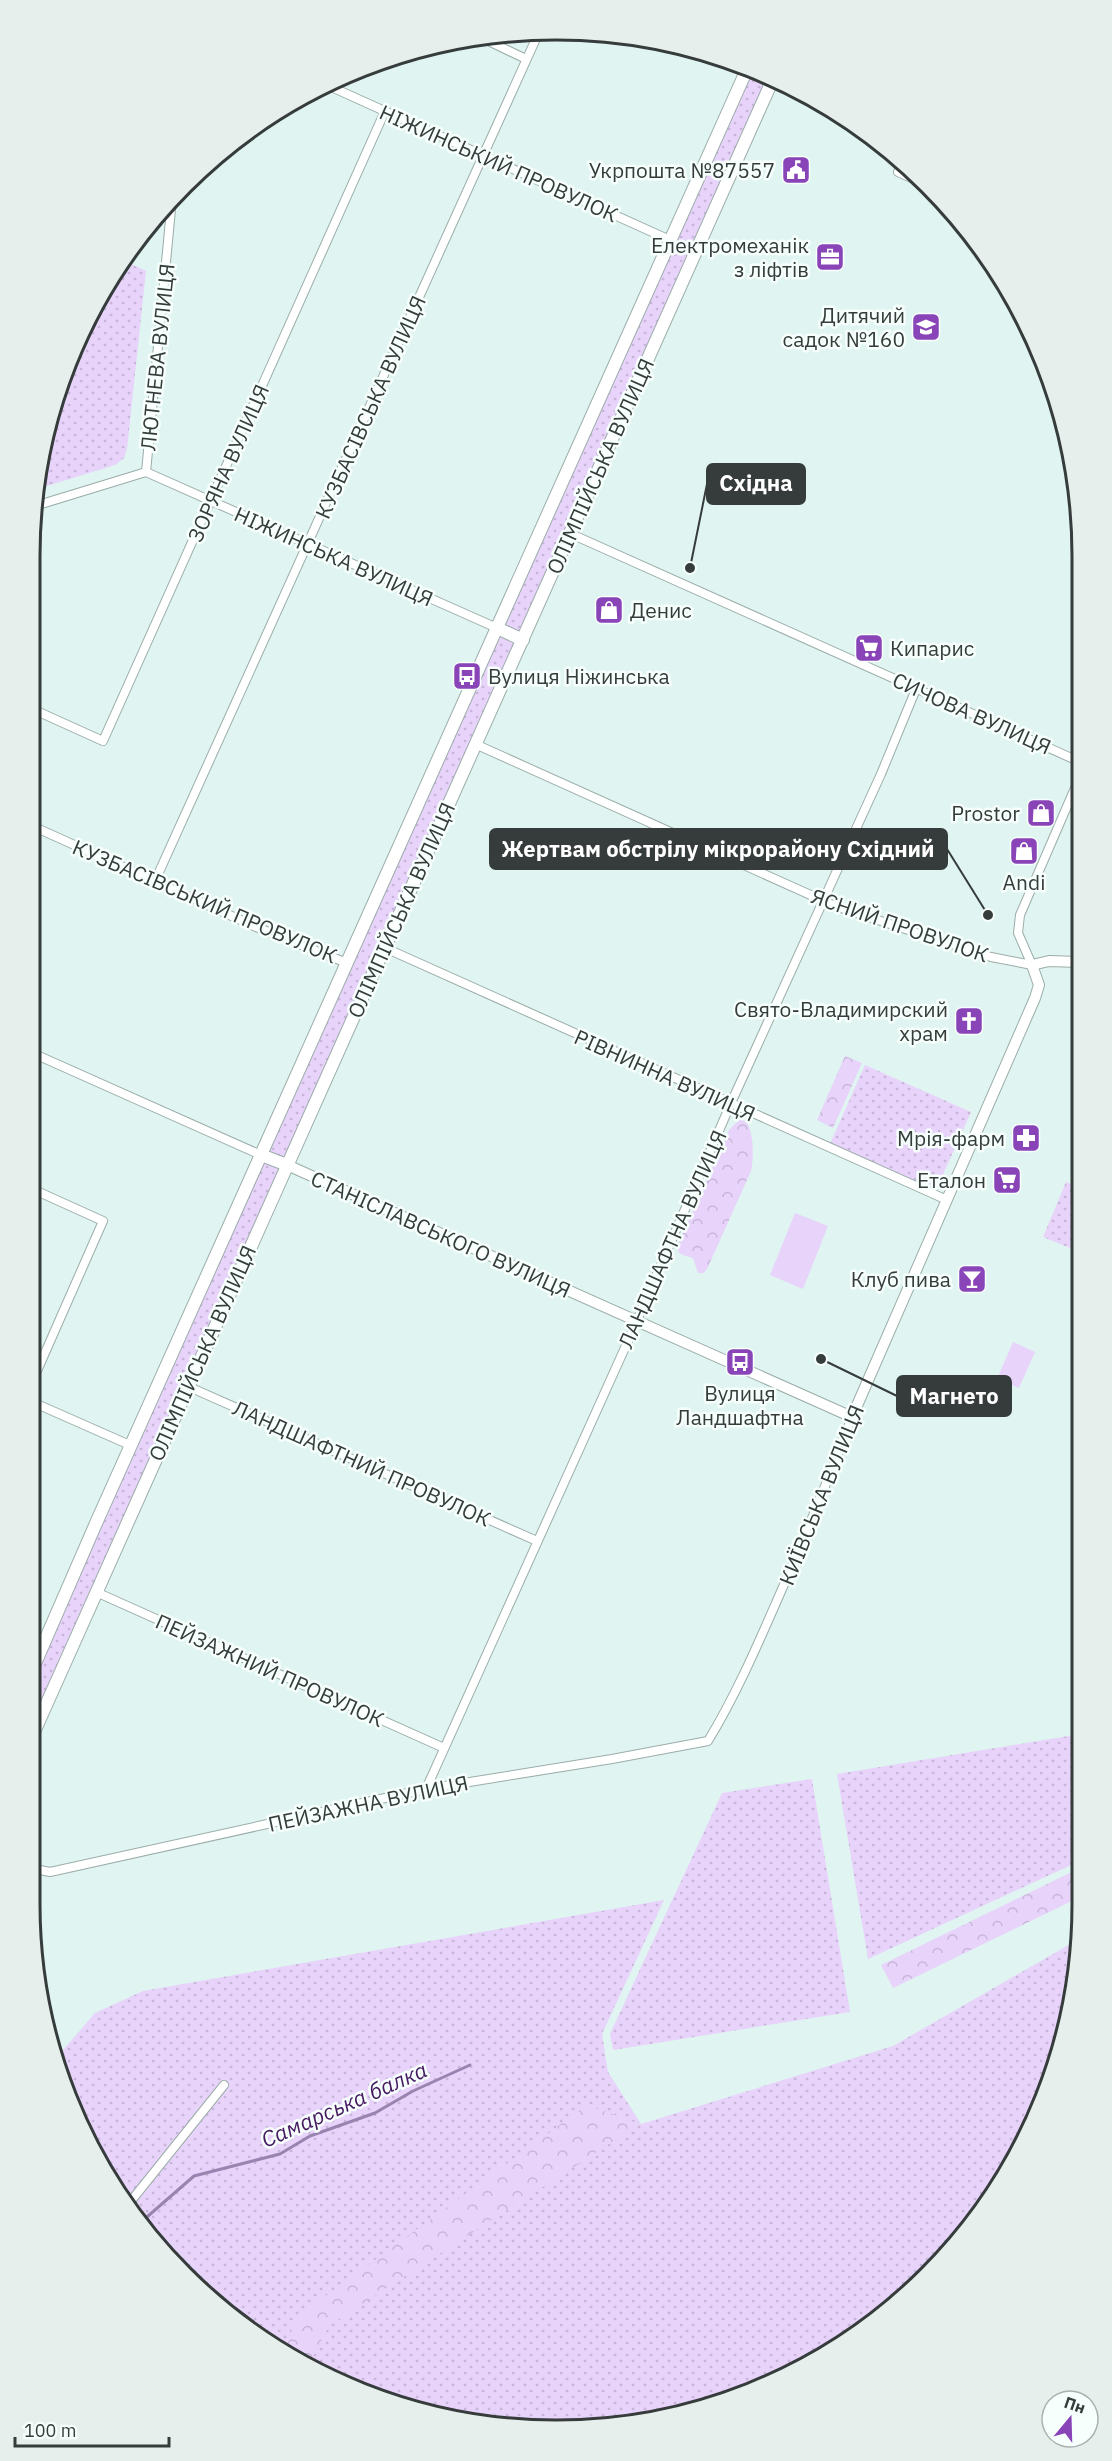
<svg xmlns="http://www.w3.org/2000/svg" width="1112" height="2461" viewBox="0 0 1112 2461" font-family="'IBM Plex Sans',sans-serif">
<defs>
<pattern id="grass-dots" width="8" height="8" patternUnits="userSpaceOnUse" patternTransform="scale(1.5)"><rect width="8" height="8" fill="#e8d3fb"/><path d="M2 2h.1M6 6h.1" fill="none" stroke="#c8b6d8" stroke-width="1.8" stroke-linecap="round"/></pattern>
<pattern id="forest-crowns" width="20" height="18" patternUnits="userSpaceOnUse" patternTransform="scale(1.5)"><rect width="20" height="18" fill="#e8d3fb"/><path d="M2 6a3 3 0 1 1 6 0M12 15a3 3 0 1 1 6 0" fill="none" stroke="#c8b6d8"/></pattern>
</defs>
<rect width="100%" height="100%" fill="#e0f4f1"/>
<g fill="url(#grass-dots)">
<polygon points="748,67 772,79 30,1739 30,1674"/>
<polygon points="122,260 146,271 127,449 124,458 115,465 37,489 40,454 70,355"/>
<polygon points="865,1065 971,1112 935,1192 830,1144"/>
<polygon points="1066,1182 1080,1188 1080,1252 1043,1237"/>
<polygon points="1081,1734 1082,1860 868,1959 837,1774"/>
<polygon points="812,1779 850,2012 613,2050 610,2034 722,1793"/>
<polygon points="664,1900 602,2034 608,2072 641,2124 893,2046 1079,1939 1072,2008 1042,2106 951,2252 819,2361 725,2403 625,2426 454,2421 293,2361 160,2252 100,2168 58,2074 56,2063 64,2049 95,2013 143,1991"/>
</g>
<g fill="url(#forest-crowns)">
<polygon points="845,1056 862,1063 833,1128 817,1120"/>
<path d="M739 1120 745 1121C754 1129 754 1159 751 1171L708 1267 704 1273H698L693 1258C684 1255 679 1256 677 1247L729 1130Z"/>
<polygon points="1082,1867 1082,1896 893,1988 881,1965"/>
<polygon points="587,2105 640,2124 330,2325 307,2366 293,2361 280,2350 302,2313"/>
</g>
<g fill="#e8d3fb">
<polygon points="795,1213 828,1226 803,1289 770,1275"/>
<polygon points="1013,1342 1035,1352 1019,1388 997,1379"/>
</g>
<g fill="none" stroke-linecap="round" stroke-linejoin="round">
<polyline stroke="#9a84af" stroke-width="3" points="140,2223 194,2176 280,2154 310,2136 375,2113 413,2091 470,2065"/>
<g stroke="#9aada9" stroke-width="10">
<g id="minor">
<polyline points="480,37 526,59"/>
<polyline points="327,85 672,241"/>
<polyline points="901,164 898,172 918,181"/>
<polyline points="146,472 497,628"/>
<polyline points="146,472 172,199"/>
<polyline points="35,506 146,472"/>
<polyline points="569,533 1078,761"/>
<polyline points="30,708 103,741 385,111"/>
<polyline points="475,744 835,906 991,957 1032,965"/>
<polyline points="30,825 256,927 347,963"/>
<polyline points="155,881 539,32"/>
<polyline points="383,947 947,1200"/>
<polyline points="1032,965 1018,933 1020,915 1078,781"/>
<polyline points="30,1052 261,1155"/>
<polyline points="187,1386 537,1541"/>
<polyline points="30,1387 103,1221 30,1188"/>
<polyline points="30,1401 132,1446"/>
<polyline points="96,1592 444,1748"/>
<polyline points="426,1789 628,1341 731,1103 881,774 916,689"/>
<path d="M30 1868 50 1872 426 1789 612 1759 708 1741C736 1695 757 1646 779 1596 805 1537 829 1478 852 1417"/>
<polyline points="127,2206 224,2085"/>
</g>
</g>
<g stroke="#9aada9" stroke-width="12">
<polyline id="tertiary" points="287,1165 852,1417 1035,998 1039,985 1032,965 1049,961 1079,962"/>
</g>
<g stroke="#9aada9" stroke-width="14">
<g id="secondary">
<polyline points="497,628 523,640"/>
<polyline points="261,1155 287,1165"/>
<polyline points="30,1675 97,1521 748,67"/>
<polyline points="30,1741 773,79"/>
</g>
</g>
<use href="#minor" stroke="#fff" stroke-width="8"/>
<use href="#tertiary" stroke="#fff" stroke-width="10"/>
<use href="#secondary" stroke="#fff" stroke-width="12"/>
</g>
<defs>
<g id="civic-square" transform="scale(1.5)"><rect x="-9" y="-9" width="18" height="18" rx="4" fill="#8944b7" stroke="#f7fffd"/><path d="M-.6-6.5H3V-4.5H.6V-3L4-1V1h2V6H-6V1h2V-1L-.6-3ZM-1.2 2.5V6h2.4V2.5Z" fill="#fff"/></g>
<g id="office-square" transform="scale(1.5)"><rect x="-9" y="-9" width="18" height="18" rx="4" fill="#8944b7" stroke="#f7fffd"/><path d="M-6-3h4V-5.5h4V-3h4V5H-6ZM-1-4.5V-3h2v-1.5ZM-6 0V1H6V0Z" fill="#fff"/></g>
<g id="school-square" transform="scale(1.5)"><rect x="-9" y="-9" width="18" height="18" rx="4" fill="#8944b7" stroke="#f7fffd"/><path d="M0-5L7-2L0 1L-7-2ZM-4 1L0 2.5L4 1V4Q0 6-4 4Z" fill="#fff"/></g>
<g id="shop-square" transform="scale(1.5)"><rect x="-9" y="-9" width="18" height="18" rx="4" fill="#8944b7" stroke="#f7fffd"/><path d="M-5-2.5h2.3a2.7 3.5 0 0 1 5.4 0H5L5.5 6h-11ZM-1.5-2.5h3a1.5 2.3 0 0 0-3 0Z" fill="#fff"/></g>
<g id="supermarket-square" transform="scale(1.5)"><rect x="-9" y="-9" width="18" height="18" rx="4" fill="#8944b7" stroke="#f7fffd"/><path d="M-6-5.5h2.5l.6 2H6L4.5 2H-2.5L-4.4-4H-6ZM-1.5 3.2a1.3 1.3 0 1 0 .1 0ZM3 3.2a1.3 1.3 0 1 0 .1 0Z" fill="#fff"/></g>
<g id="bus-square" transform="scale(1.5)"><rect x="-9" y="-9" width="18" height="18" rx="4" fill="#8944b7" stroke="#f7fffd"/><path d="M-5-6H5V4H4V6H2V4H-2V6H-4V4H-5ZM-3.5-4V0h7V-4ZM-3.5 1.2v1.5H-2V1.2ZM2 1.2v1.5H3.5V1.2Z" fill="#fff"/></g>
<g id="church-square" transform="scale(1.5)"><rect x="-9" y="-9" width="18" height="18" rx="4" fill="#8944b7" stroke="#f7fffd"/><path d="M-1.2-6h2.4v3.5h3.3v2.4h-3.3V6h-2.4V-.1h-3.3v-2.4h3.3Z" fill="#fff"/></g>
<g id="pharmacy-square" transform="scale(1.5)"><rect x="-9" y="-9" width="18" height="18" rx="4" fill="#8944b7" stroke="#f7fffd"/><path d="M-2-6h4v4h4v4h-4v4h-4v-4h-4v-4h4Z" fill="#fff"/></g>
<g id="bar-square" transform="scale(1.5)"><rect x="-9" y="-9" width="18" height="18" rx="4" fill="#8944b7" stroke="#f7fffd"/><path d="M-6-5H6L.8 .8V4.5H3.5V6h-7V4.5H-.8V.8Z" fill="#fff"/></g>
</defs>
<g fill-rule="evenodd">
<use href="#civic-square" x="796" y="170"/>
<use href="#office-square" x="830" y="257"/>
<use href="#school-square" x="926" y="327"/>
<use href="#shop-square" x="609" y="610"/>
<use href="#supermarket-square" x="869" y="648"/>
<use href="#bus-square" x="467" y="676"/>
<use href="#shop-square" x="1041" y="813"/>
<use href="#shop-square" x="1024" y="851"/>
<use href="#church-square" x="969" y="1021"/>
<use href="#pharmacy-square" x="1026" y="1138"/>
<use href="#supermarket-square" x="1007" y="1180"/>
<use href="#bar-square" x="972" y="1279"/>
<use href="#bus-square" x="740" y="1362"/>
</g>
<g text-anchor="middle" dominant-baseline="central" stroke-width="5" stroke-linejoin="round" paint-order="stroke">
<g font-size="21" fill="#353c3b" stroke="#f7fffd">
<text transform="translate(499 163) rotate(24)">НІЖИНСЬКИЙ ПРОВУЛОК</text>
<text transform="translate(157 357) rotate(-84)">ЛЮТНЕВА ВУЛИЦЯ</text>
<text transform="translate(370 407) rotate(-66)">КУЗБАСІВСЬКА ВУЛИЦЯ</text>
<text transform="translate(228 463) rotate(-66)">ЗОРЯНА ВУЛИЦЯ</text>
<text transform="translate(600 466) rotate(-66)">ОЛІМПІЙСЬКА ВУЛИЦЯ</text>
<text transform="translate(334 556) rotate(24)">НІЖИНСЬКА ВУЛИЦЯ</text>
<text transform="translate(972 713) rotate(24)">СИЧОВА ВУЛИЦЯ</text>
<text transform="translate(205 901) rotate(23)">КУЗБАСІВСЬКИЙ ПРОВУЛОК</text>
<text transform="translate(401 910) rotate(-66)">ОЛІМПІЙСЬКА ВУЛИЦЯ</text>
<text transform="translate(900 925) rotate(19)">ЯСНИЙ ПРОВУЛОК</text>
<text transform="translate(665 1075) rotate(24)">РІВНИННА ВУЛИЦЯ</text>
<text transform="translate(441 1234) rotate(24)">СТАНІСЛАВСЬКОГО ВУЛИЦЯ</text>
<text transform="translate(672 1239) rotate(-66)">ЛАНДШАФТНА ВУЛИЦЯ</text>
<text transform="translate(202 1353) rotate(-66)">ОЛІМПІЙСЬКА ВУЛИЦЯ</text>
<text transform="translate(362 1463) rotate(24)">ЛАНДШАФТНИЙ ПРОВУЛОК</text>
<text transform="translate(821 1495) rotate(-68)">КИЇВСЬКА ВУЛИЦЯ</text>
<text transform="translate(270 1670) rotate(24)">ПЕЙЗАЖНИЙ ПРОВУЛОК</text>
<text transform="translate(368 1803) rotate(-12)">ПЕЙЗАЖНА ВУЛИЦЯ</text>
</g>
<g font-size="21" fill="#353c3b" stroke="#f7fffd" text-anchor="end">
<text x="775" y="170">Укрпошта №87557</text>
<text x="809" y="245">Електромеханік<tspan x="809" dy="24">з ліфтів</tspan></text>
<text x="905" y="315">Дитячий<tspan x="905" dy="24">садок №160</tspan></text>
<text x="630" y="610" text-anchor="start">Денис</text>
<text x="890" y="648" text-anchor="start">Кипарис</text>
<text x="488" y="676" text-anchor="start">Вулиця Ніжинська</text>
<text x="1020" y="813">Prostor</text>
<text x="1024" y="882" text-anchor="middle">Andi</text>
<text x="948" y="1009">Свято-Владимирский<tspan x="948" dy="24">храм</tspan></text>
<text x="1005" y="1138">Мрія-фарм</text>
<text x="986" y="1180">Еталон</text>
<text x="951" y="1279">Клуб пива</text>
<text x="740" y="1393" text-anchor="middle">Вулиця<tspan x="740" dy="24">Ландшафтна</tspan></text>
</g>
<g font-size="22" font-style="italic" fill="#451960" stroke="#f7fffd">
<text transform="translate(344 2104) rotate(-24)">Самарська балка</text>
</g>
</g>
<path d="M0 0H1112V2461H0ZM556 40H556A516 516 0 0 1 1072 556V1904A516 516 0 0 1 556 2420H556A516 516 0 0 1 40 1904V556A516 516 0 0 1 556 40Z" fill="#e7efed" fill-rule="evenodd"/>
<path fill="none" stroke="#353c3b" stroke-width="3" d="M556 40H556A516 516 0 0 1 1072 556V1904A516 516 0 0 1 556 2420H556A516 516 0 0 1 40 1904V556A516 516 0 0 1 556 40Z"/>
<path fill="none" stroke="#353c3b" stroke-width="2" d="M690 568L707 484M988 915L947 849M821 1359L897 1396"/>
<g fill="#353c3b" stroke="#f7fffd" stroke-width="2">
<circle cx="690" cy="568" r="6"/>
<circle cx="988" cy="915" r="6"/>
<circle cx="821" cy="1359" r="6"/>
</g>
<g fill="#353c3b" stroke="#353c3b" stroke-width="2">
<rect x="707" y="464" width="98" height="40" rx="6"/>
<rect x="490" y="829" width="457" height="40" rx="6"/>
<rect x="897" y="1376" width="114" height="40" rx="6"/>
</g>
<g font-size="22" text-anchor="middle" font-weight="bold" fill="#fff">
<text x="756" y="491">Східна</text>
<text x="718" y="857">Жертвам обстрілу мікрорайону Східний</text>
<text x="954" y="1404">Магнето</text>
</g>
<g transform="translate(1070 2419) rotate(19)"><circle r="28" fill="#f7fffd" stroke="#a9b1af" stroke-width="1.5"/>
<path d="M0-4.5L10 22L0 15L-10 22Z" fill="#8944b7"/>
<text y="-9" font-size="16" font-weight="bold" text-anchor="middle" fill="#353c3b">Пн</text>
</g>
<path d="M15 2437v9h154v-9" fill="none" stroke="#353c3b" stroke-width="3"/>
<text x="24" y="2437" font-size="18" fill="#353c3b" stroke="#f7fffd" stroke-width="4.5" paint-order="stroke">100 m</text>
</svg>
